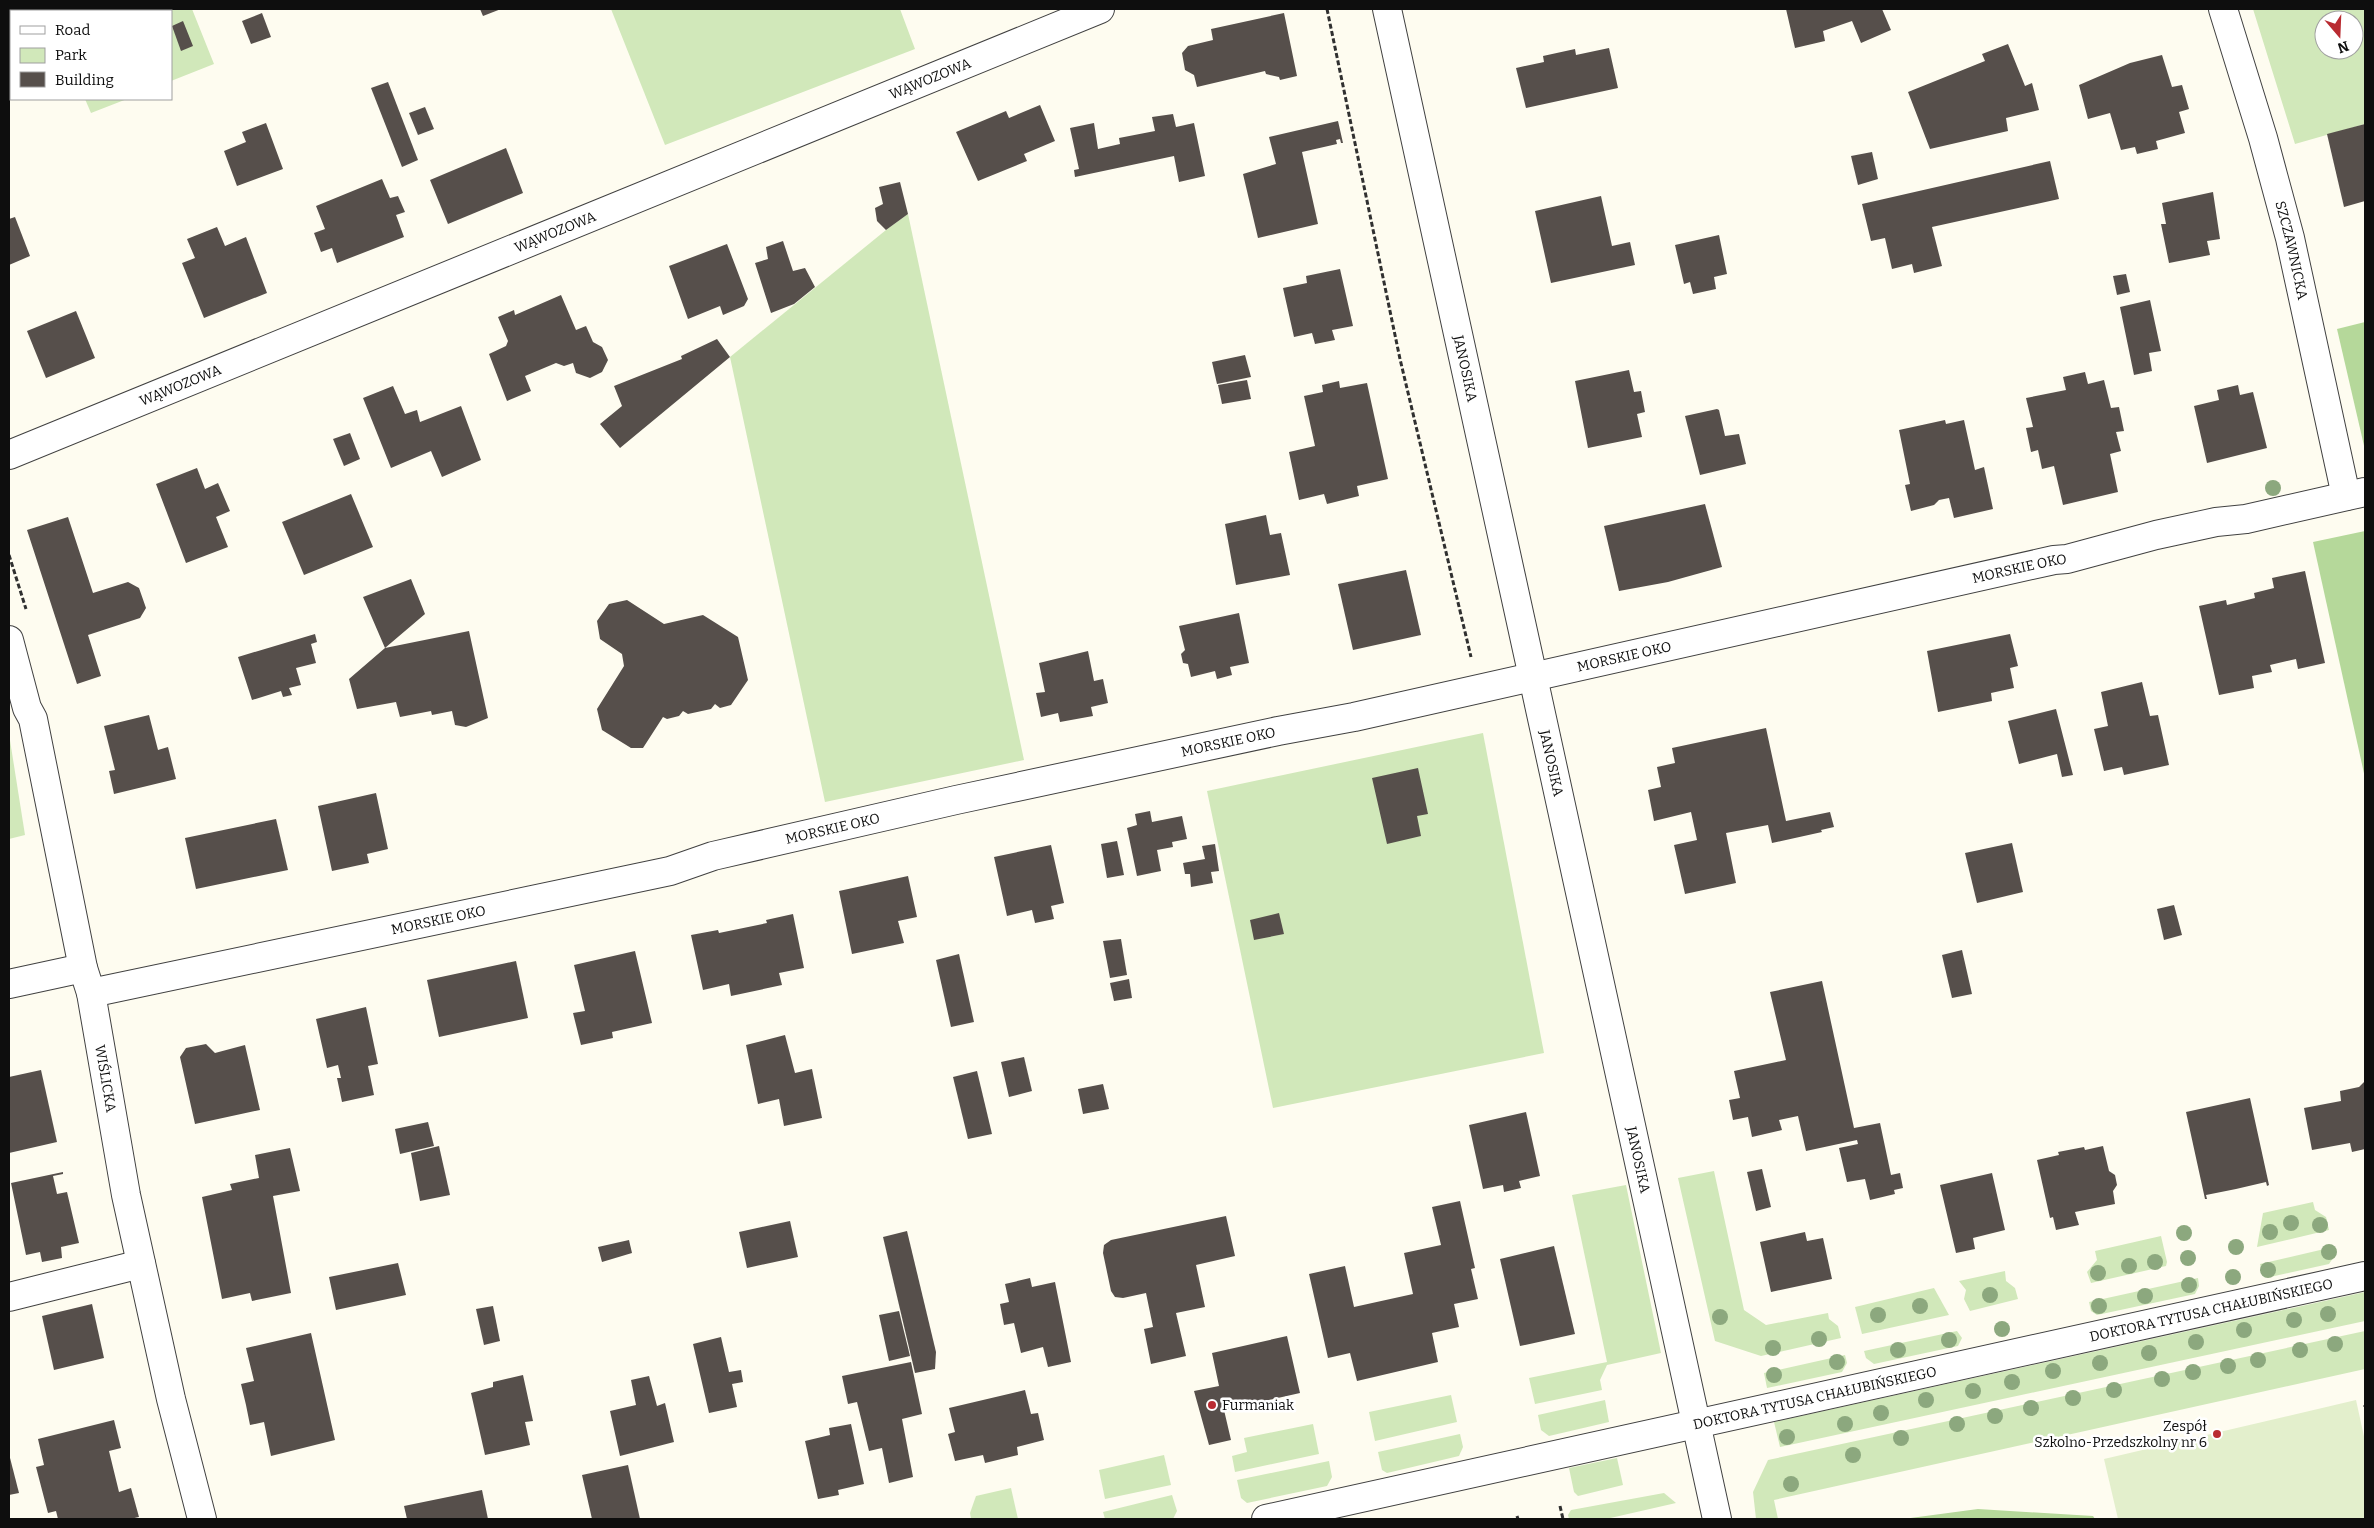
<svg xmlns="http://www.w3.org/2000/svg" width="2374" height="1528" viewBox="0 0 2374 1528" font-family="Bitter,serif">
<rect width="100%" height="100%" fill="#fefcf0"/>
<g fill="#d1e8ba" fill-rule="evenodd">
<polygon points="75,9 192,9 214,64 171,81 171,11 76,11"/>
<polygon points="611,9 900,9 915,49 665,145"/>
<path d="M2253 9H2365V124L2295 144ZM2324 20H2354V50H2324Z"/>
<polygon points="85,99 127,99 91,113"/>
<polygon points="908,214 1024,760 825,802 730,357 886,230"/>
<polygon points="1483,733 1544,1053 1273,1108 1207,791"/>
<polygon points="9,734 25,835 9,839"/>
<polygon points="1714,1171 1744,1310 1766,1325 1828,1313 1829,1319 1838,1326 1841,1338 1761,1356 1715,1341 1678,1178"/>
<polygon points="1626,1185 1661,1353 1607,1365 1600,1380 1602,1390 1535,1404 1529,1378 1607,1362 1572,1195"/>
<polygon points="2313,1202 2315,1210 2326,1217 2329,1230 2257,1247 2263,1213"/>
<polygon points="2161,1236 2167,1262 2166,1266 2091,1283 2087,1272 2097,1260 2095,1251"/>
<polygon points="2333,1247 2335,1255 2329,1264 2270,1277 2262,1272 2260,1264"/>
<polygon points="2005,1271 2006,1281 2015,1288 2018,1299 1970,1311 1964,1299 1966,1290 1959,1281"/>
<polygon points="2198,1278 2199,1286 2195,1294 2097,1315 2091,1311 2089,1302"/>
<polygon points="1934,1288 1949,1315 1862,1334 1855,1307"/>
<polygon points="2365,1292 2365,1321 1780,1447 1774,1422"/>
<polygon points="1957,1331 1962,1338 1958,1346 1874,1364 1866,1358 1864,1351"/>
<polygon points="2365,1331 2365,1369 1774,1500 1778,1519 1756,1519 1753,1492 1768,1460"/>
<polygon points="1845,1355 1847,1363 1842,1372 1767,1388 1764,1373"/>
<polygon points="1451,1395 1457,1422 1375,1441 1369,1412"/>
<polygon points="1605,1400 1609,1422 1549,1436 1541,1430 1538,1415"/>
<polygon points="1313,1424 1319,1454 1235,1472 1232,1456 1247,1452 1244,1438"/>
<polygon points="1460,1434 1463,1447 1459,1456 1387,1473 1382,1470 1378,1452"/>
<polygon points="1164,1455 1171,1485 1105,1499 1099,1470"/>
<polygon points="1617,1458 1623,1485 1578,1496 1574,1492 1569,1468"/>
<polygon points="1329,1461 1332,1477 1327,1486 1247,1503 1241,1498 1237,1480"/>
<polygon points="1011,1488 1018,1519 971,1519 970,1513 976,1496"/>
<polygon points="1664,1493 1676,1503 1606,1519 1569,1519 1568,1515 1571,1510"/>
<polygon points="1172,1495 1177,1511 1173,1519 1105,1519 1103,1512"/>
</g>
<g fill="#b5d89a">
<polygon points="2365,322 2365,450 2337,329"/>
<polygon points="2365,531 2365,778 2313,542"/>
<polygon points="1978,1509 2093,1516 2095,1519 1903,1519"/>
</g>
<polygon fill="#e3efcc" points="2356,1400 2365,1441 2365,1519 2118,1519 2104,1459"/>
<g fill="#564f4b">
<polygon points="9,9 50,9 51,11 11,11 11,41 9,35"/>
<polygon points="480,9 501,9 483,16"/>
<polygon points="1786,9 1882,9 1891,30 1861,43 1852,21 1823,31 1825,41 1795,48"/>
<polygon points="262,13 271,37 251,44 242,21"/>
<polygon points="1284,13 1297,76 1280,80 1279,77 1266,74 1265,71 1197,87 1194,75 1185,70 1182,53 1188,46 1213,40 1211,29"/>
<polygon points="183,21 193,46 181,51 172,26"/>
<polygon points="2008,44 2025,86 2032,83 2039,110 2006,118 2008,131 1930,149 1908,92 1985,61 1982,54"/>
<polygon points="1609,48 1618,88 1526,108 1516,68 1544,62 1543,56 1575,49 1576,55"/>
<polygon points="2162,55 2172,87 2182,85 2189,109 2179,112 2185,133 2156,141 2158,149 2137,154 2135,147 2121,150 2110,113 2088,119 2079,85 2130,63"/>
<polygon points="388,82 418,160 402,167 371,88"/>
<polygon points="1040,105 1055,141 1024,154 1027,161 978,181 956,132 1006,111 1009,118"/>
<polygon points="425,107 434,129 418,135 409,113"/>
<polygon points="1173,114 1176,127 1194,123 1205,176 1179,182 1174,156 1075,177 1074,170 1079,169 1070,128 1094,123 1098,149 1120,144 1119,138 1155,131 1152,117"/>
<polygon points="1338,121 1343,143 1341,143 1340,139 1336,140 1337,144 1302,152 1318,224 1258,238 1243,174 1276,164 1269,137"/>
<polygon points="266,123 283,169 237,186 224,151 246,142 242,132"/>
<polygon points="2365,124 2365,201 2344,207 2327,134"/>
<polygon points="506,148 523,193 448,224 430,180"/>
<polygon points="1872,152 1878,179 1858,185 1851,156"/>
<polygon points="2050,161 2059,199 1932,227 1942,266 1914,273 1912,264 1892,269 1885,238 1871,241 1862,204"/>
<polygon points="382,179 390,198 398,196 405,212 396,215 404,237 337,263 332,248 321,252 314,233 325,229 316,206"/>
<polygon points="900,182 908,214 886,230 877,221 875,208 883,204 879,187"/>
<polygon points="2213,192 2220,239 2207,241 2210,255 2169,263 2161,224 2166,224 2162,203"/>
<polygon points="1601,196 1612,246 1630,242 1635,265 1551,283 1535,211"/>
<polygon points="15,217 30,256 9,265 9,219"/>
<polygon points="217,227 225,246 246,237 267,293 204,318 182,263 195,258 187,239"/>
<polygon points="1719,235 1727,274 1714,277 1716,289 1693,294 1690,282 1684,284 1675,245"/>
<polygon points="783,241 793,271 805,268 815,287 794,304 771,313 755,263 768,259 766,247"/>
<polygon points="727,244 748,299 744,306 723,315 720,306 688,319 669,266"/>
<polygon points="1340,269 1353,326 1332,330 1335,340 1315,344 1312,333 1294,337 1283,288 1307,283 1306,276"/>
<polygon points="2126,274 2130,292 2117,295 2113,276"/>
<polygon points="561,295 576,330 586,326 593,342 602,347 608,360 602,372 590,378 576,373 573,363 564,366 556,363 525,376 531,391 507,401 489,354 506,346 508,341 498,317 514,310 515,315"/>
<polygon points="2150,300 2161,351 2149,353 2152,371 2134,375 2120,307"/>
<polygon points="76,311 95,358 46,378 27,331"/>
<polygon points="717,339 730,357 620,448 600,424 622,406 614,386 682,359 681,356"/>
<polygon points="1245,355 1251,377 1217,384 1212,362"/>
<polygon points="1629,370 1634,392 1641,391 1645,412 1637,414 1642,437 1588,448 1575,381"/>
<polygon points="2085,372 2088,384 2104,380 2111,408 2119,407 2124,431 2116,432 2121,451 2110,454 2118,492 2063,505 2054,466 2042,469 2038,450 2031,452 2026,428 2033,427 2026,398 2066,390 2063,377"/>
<polygon points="1247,380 1251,399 1222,404 1218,385"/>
<polygon points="1339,381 1340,388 1367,383 1388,479 1357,486 1359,496 1327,504 1324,494 1299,500 1289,452 1315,446 1304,396 1323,392 1322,385"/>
<polygon points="2238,385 2240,395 2253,392 2267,448 2207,463 2194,406 2219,400 2217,390"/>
<polygon points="393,386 405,414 417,410 420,422 461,406 481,460 442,477 431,451 391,468 363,398"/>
<polygon points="1717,409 1719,410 1725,436 1739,434 1746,464 1700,475 1685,416"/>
<polygon points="1945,420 1946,424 1964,420 1975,470 1984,467 1993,509 1954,518 1949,498 1939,500 1934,505 1911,511 1905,485 1910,484 1899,430"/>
<polygon points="350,433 360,459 344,466 333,439"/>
<polygon points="197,468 205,489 218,483 230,511 216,517 228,547 186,563 156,484"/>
<polygon points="351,494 373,547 304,575 282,522"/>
<polygon points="1705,504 1722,567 1668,582 1619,591 1604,526"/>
<polygon points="1266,515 1270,535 1281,533 1290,575 1236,585 1225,524"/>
<polygon points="68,517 93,593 128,582 139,588 146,608 140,618 88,635 101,676 77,684 27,530"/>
<polygon points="1406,570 1421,635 1353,650 1338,584"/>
<polygon points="2305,571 2325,663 2298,669 2296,659 2270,665 2272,672 2252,676 2254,688 2219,695 2199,606 2226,600 2227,605 2255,598 2254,593 2274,588 2272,578"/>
<polygon points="411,579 425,614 385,648 469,631 488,718 466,727 455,725 452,711 432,715 431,711 400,717 396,702 357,709 349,679 385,648 363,597"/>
<polygon points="627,600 664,624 703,615 738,637 748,680 731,705 720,708 715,704 711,709 688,714 683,711 679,716 667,719 663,717 643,748 631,748 602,730 597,709 624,666 622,654 600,639 597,621 609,604"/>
<polygon points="1239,613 1249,663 1230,667 1232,675 1217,679 1215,671 1191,677 1188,664 1183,663 1181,654 1185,650 1179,626"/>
<polygon points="315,634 317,642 311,644 316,663 296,668 301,685 289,688 292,695 283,697 281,691 252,700 238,657"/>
<polygon points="2010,634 2018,666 2010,668 2014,688 1991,693 1992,701 1938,712 1927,651"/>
<polygon points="1088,651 1094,681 1103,679 1108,703 1091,707 1093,716 1060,722 1058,713 1041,717 1036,693 1045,692 1039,663"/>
<polygon points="2142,682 2150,716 2158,715 2169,765 2124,775 2122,767 2104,771 2094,729 2108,726 2101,692"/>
<polygon points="2056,709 2073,775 2062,777 2057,754 2019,764 2008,721"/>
<polygon points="149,715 158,750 168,747 176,779 114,794 109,771 115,770 104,726"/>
<polygon points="1766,728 1786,821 1830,812 1834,827 1821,830 1822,832 1772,843 1768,825 1726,833 1736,883 1685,894 1674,845 1697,840 1691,812 1654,821 1648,790 1661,787 1657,767 1675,763 1672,748"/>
<polygon points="1418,768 1428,814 1417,816 1421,836 1387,844 1372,778"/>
<polygon points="376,793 388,849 367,854 369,863 332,871 318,806"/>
<polygon points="1150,811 1152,822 1182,816 1187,839 1172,842 1173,847 1157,850 1161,871 1137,876 1127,828 1137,825 1135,814"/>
<polygon points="276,819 288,870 196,889 185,838"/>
<polygon points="1117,841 1124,875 1107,878 1101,844"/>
<polygon points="2012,843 2023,892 1977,903 1965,853"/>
<polygon points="1215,844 1219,871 1211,872 1213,883 1191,887 1190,874 1185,874 1183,863 1205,859 1202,846"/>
<polygon points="1051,845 1064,903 1051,906 1054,919 1035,923 1032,910 1007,916 994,857"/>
<polygon points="908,876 917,917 898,921 904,943 852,954 839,891"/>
<polygon points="2174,905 2182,935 2164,940 2157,909"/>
<polygon points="1279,913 1284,934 1254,940 1250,920"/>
<polygon points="793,914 804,968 779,973 782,985 731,996 729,984 703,990 691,935 718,930 719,933 767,923 766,920"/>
<polygon points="1121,939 1127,975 1110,978 1103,941"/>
<polygon points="1962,950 1972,994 1952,998 1942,955"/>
<polygon points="635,951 652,1023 612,1032 613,1038 581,1045 573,1013 585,1011 574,965"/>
<polygon points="959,954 974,1022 951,1027 936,960"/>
<polygon points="516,961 528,1018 439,1037 427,980"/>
<polygon points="1129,979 1132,998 1114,1001 1110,983"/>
<polygon points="1822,981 1854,1128 1880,1123 1891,1175 1900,1173 1903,1188 1894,1190 1895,1194 1870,1200 1865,1179 1847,1182 1839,1148 1858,1144 1857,1140 1806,1151 1798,1116 1779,1120 1782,1130 1752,1137 1748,1117 1733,1120 1729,1100 1740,1098 1734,1071 1786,1060 1770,992"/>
<polygon points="366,1007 378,1064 368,1066 374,1095 342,1102 337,1078 341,1078 338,1065 327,1068 316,1019"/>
<polygon points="785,1035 795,1073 812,1069 822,1118 784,1126 779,1099 758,1104 746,1045"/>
<polygon points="206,1044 215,1053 245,1045 260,1110 195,1124 180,1057 186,1048"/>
<polygon points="1024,1057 1032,1091 1009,1097 1001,1062"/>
<polygon points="41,1070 57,1142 9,1153 9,1077"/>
<polygon points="977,1071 992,1134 968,1139 953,1077"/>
<polygon points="2365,1081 2365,1149 2352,1152 2350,1143 2312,1150 2304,1108 2341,1101 2340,1091 2359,1087"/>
<polygon points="1103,1084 1109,1109 1083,1114 1078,1089"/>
<polygon points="2250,1098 2269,1185 2267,1186 2266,1182 2236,1189 2206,1195 2207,1199 2205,1199 2186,1112"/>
<polygon points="1526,1112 1540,1176 1519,1181 1521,1188 1504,1192 1503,1185 1483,1189 1469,1125"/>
<polygon points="428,1122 434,1146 400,1154 395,1129"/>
<polygon points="439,1146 450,1195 420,1201 411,1153"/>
<polygon points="2103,1146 2109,1171 2115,1175 2117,1185 2113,1191 2115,1204 2075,1212 2079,1225 2056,1230 2053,1217 2050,1218 2037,1160 2059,1155 2058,1152 2084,1147 2085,1150"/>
<polygon points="290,1148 300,1191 273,1196 291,1293 252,1301 250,1293 222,1299 202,1197 232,1190 230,1184 259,1178 255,1155"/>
<polygon points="1762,1169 1771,1207 1756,1211 1747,1172"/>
<polygon points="63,1172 63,1174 53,1176 57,1194 67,1192 79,1243 61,1247 62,1258 42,1262 40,1252 26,1255 11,1183"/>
<polygon points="1992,1173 2005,1230 1973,1238 1975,1249 1956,1253 1940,1185"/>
<polygon points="1460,1201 1475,1268 1471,1269 1478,1299 1454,1304 1459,1327 1432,1333 1438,1362 1357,1381 1350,1353 1328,1358 1309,1274 1345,1266 1354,1307 1413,1294 1404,1253 1441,1245 1432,1207"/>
<polygon points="1226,1216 1235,1256 1196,1265 1205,1307 1176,1313 1186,1356 1151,1364 1144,1329 1153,1327 1146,1293 1123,1298 1115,1297 1111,1291 1103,1253 1104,1245 1111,1240"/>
<polygon points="790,1221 798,1257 747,1268 739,1232"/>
<polygon points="907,1231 936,1352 935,1369 915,1373 883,1237"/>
<polygon points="1805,1232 1807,1241 1823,1238 1832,1279 1771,1292 1760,1242"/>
<polygon points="629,1240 632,1253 602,1262 598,1247"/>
<polygon points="1554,1246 1575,1334 1520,1346 1500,1259"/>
<polygon points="398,1263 406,1295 336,1310 329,1277"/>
<polygon points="1030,1278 1032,1287 1055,1282 1071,1362 1048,1367 1043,1347 1021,1353 1014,1323 1004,1325 1000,1304 1009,1302 1005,1284"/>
<polygon points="92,1304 104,1358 54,1370 42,1316"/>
<polygon points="493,1306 500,1341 484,1345 476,1309"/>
<polygon points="899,1311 910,1356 889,1361 879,1315"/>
<polygon points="311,1333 335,1440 271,1456 264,1422 250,1425 246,1405 241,1384 254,1381 246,1348"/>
<polygon points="1287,1336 1300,1393 1224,1410 1231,1440 1209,1445 1194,1391 1219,1386 1212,1353"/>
<polygon points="721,1337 729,1372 741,1370 743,1382 732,1384 737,1407 709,1413 693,1344"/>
<polygon points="911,1362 922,1414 902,1419 913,1477 889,1483 882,1448 869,1451 857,1402 848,1404 842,1376"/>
<polygon points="523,1375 533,1421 525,1422 530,1445 485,1455 471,1393 493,1387 493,1382"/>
<polygon points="649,1376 657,1406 665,1403 674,1442 620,1456 610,1411 636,1405 631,1380"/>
<polygon points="1025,1390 1031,1414 1038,1413 1044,1440 1017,1447 1018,1455 985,1463 983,1455 955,1461 948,1434 955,1432 949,1408"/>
<polygon points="114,1420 121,1448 109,1451 119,1492 131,1488 139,1517 130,1519 58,1519 56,1511 48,1513 36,1467 44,1465 38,1439"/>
<polygon points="851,1424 864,1484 838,1490 839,1495 818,1499 805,1441 830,1435 829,1428"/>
<polygon points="9,1454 19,1493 9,1495"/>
<polygon points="628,1465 640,1519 592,1519 582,1475"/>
<polygon points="482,1490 488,1519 407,1519 404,1506"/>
</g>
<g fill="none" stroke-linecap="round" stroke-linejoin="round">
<g stroke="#414141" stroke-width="30">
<g id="minor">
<path id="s1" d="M1387 9 1717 1519"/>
<path id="s2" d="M2223 9 2263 138 2290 238 2346 496"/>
<path id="s3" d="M9 455 1100 9"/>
<path id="s4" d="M9 640 27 708 33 719 83 968 91 993 126 1195 171 1399 202 1519"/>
<polyline points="9,984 83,968"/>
<path id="s5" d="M91 993 670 871 713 856 956 800 1278 731 1354 717 2054 560 2067 559 2156 535 2216 522 2246 519 2365 492"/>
<polyline points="9,1297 141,1264"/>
<path id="s6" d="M1266 1519 2365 1276"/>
</g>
</g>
<g stroke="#303030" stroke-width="3" stroke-dasharray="5 2.5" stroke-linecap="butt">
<polyline points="1327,9 1400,359 1471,657"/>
<polyline points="9,555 26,609"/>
<polyline points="2365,1405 2365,1407"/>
<polyline points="1560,1506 1563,1519"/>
<polyline points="1517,1516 1518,1519"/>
</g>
<use href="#minor" stroke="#fff" stroke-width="28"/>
</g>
<g fill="#8ca87e">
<circle cx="2273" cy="488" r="8"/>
<circle cx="2291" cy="1223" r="8"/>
<circle cx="2320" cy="1225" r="8"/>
<circle cx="2270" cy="1232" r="8"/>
<circle cx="2184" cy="1233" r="8"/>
<circle cx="2236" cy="1247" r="8"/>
<circle cx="2329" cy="1252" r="8"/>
<circle cx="2188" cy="1258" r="8"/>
<circle cx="2155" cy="1262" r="8"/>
<circle cx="2129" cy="1266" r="8"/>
<circle cx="2268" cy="1270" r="8"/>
<circle cx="2098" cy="1273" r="8"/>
<circle cx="2233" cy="1277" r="8"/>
<circle cx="2189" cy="1285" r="8"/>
<circle cx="1990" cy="1295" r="8"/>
<circle cx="2145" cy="1296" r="8"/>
<circle cx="1920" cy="1306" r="8"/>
<circle cx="2099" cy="1306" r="8"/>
<circle cx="2328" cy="1314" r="8"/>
<circle cx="1878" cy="1315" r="8"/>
<circle cx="1720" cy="1317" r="8"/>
<circle cx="2294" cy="1320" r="8"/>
<circle cx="2002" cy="1329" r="8"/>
<circle cx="2244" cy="1330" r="8"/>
<circle cx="1819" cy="1339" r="8"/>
<circle cx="1949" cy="1340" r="8"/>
<circle cx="2196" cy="1342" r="8"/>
<circle cx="2335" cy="1344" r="8"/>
<circle cx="1773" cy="1348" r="8"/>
<circle cx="1898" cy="1350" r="8"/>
<circle cx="2300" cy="1350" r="8"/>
<circle cx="2149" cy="1353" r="8"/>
<circle cx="2258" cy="1360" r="8"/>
<circle cx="1837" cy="1362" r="8"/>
<circle cx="2100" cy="1363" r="8"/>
<circle cx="2228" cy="1366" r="8"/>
<circle cx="2053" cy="1371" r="8"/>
<circle cx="2193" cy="1372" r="8"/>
<circle cx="1774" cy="1375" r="8"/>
<circle cx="2162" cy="1379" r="8"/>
<circle cx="2012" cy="1382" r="8"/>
<circle cx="2114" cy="1390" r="8"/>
<circle cx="1973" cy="1391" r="8"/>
<circle cx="2073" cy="1398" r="8"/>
<circle cx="1926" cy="1400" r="8"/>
<circle cx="2031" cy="1408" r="8"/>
<circle cx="1881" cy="1413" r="8"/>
<circle cx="1995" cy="1416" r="8"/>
<circle cx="1845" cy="1424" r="8"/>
<circle cx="1957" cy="1424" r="8"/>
<circle cx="1787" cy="1437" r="8"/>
<circle cx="1901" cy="1438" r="8"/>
<circle cx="1853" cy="1455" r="8"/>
<circle cx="1791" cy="1484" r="8"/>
</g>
<g fill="#b92b31" stroke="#fff" stroke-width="2">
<circle cx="1212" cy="1405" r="5"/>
<circle cx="2217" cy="1434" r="5"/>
</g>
<g text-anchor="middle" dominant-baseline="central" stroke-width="5" stroke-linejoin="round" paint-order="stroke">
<g font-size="14" fill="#0e0e0e" stroke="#fff">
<text stroke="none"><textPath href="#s3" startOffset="995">WĄWOZOWA</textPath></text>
<text stroke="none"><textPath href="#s3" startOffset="590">WĄWOZOWA</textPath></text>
<text stroke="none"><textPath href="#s2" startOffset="251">SZCZAWNICKA</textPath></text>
<text stroke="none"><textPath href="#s1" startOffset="368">JANOSIKA</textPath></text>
<text stroke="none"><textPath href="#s3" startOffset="185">WĄWOZOWA</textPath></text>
<text stroke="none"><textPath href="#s5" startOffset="1975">MORSKIE OKO</textPath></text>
<text stroke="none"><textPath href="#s5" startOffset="1570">MORSKIE OKO</textPath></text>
<text stroke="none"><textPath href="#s5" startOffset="1165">MORSKIE OKO</textPath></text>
<text stroke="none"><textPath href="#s1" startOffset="772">JANOSIKA</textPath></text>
<text stroke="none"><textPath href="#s5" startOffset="760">MORSKIE OKO</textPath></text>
<text stroke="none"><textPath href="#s5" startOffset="355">MORSKIE OKO</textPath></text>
<text stroke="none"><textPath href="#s4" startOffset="450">WIŚLICKA</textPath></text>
<text stroke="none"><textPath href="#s1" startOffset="1178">JANOSIKA</textPath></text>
<text stroke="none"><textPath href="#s6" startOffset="968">DOKTORA TYTUSA CHAŁUBIŃSKIEGO</textPath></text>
<text stroke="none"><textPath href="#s6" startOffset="562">DOKTORA TYTUSA CHAŁUBIŃSKIEGO</textPath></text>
</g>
<g font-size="14" fill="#0e0e0e" stroke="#fff" text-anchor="start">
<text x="1222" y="1405">Furmaniak</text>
<text x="2207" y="1426" text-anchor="end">Zespół<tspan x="2207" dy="16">Szkolno-Przedszkolny nr 6</tspan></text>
</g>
</g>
<rect width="2374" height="1528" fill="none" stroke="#0e0e0e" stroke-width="20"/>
<rect x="10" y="10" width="162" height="90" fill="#ffffff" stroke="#9f9f9f"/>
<rect x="20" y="26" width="25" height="8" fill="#ffffff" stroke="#9f9f9f"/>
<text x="55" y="35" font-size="15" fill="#0e0e0e">Road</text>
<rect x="20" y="48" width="25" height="15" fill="#d1e8ba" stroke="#9f9f9f"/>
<text x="55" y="60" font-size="15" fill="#0e0e0e">Park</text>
<rect x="20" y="72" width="25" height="15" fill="#564f4b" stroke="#9f9f9f"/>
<text x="55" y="85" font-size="15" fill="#0e0e0e">Building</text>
<g transform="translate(2339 35) rotate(161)"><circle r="24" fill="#ffffff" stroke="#9f9f9f"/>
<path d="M0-4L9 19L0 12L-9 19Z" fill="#b92b31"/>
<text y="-8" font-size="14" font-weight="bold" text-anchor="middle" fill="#0e0e0e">N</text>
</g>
</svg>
